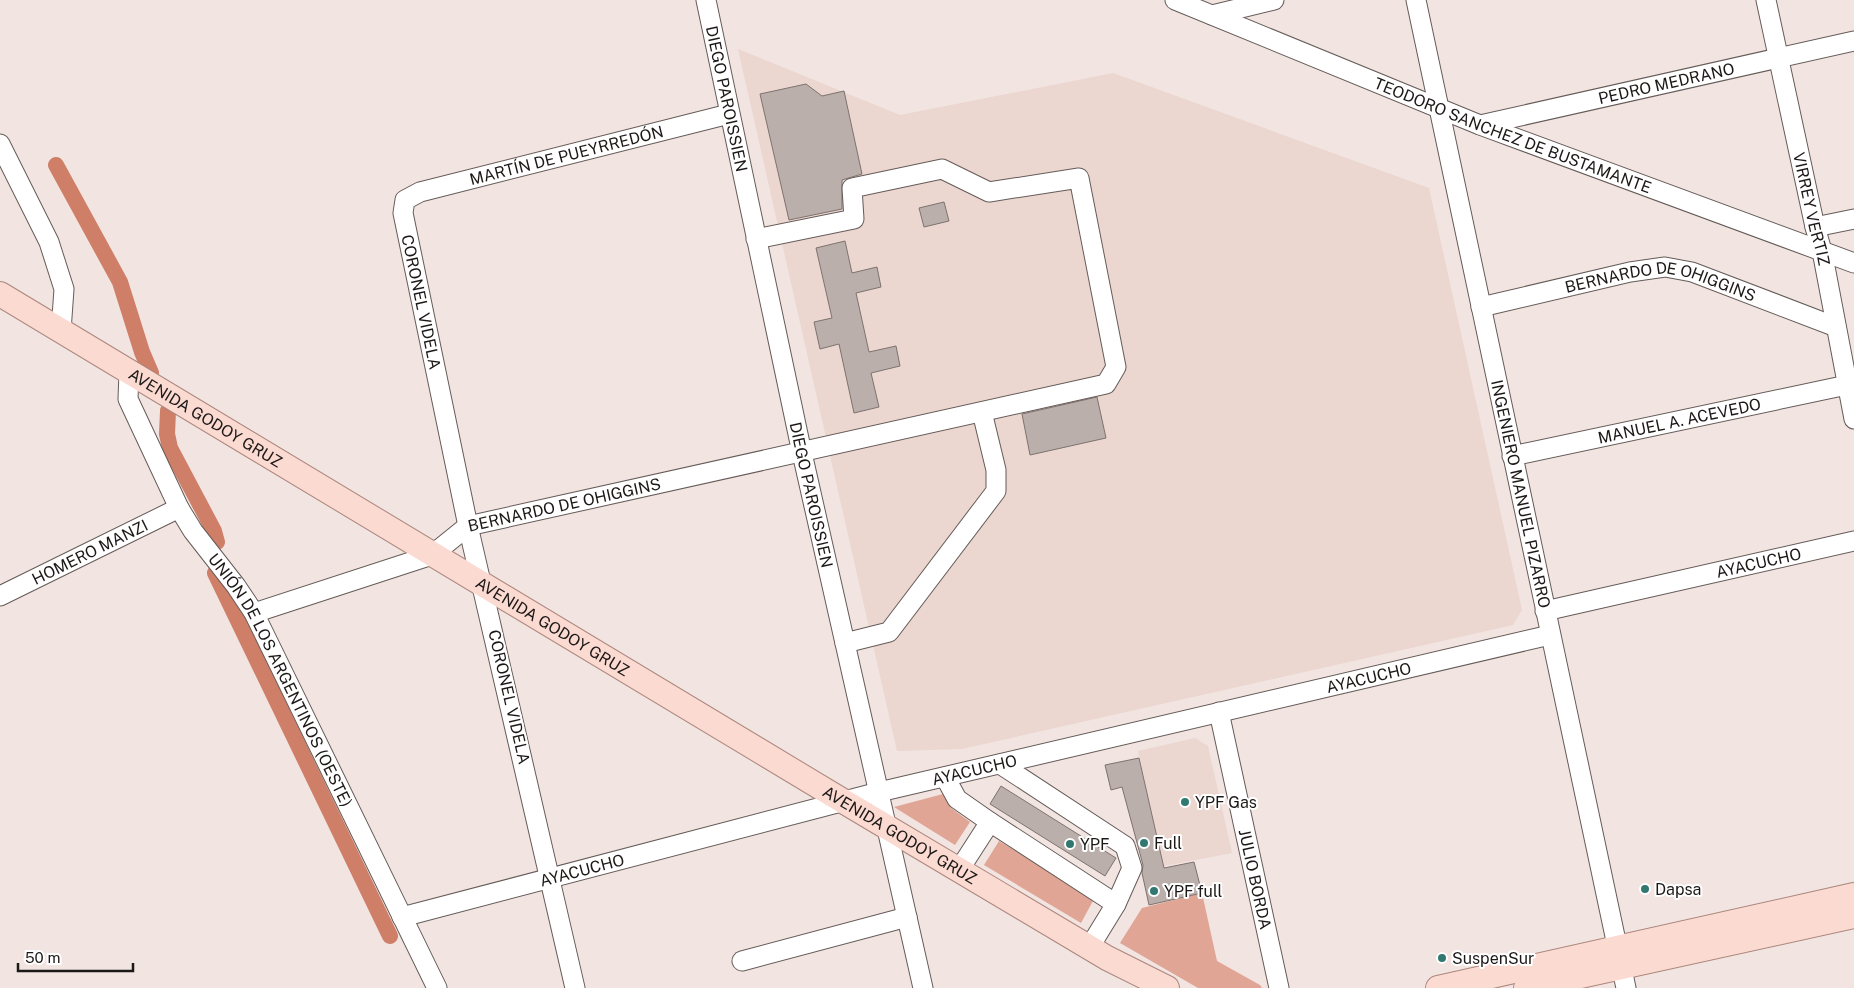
<svg xmlns="http://www.w3.org/2000/svg" width="1854" height="988" viewBox="0 0 1854 988" font-family="'Public Sans',sans-serif">
<rect width="100%" height="100%" fill="#f1e4e1"/>
<g fill="#ebd6d0">
<polygon points="738,49 900,115 1113,73 1429,188 1522,610 1513,625 962,749 897,751"/>
<polygon points="1195,738 1208,746 1232,853 1164,866 1138,751"/>
</g>
<g fill="#e0a595">
<polygon points="943,794 951,808 970,822 955,845 894,807"/>
<polygon points="999,841 1094,899 1081,923 984,865"/>
<polygon points="1202,893 1217,961 1260,985 1262,988 1198,988 1120,943 1142,908"/>
</g>
<g fill="none" stroke-linecap="round" stroke-linejoin="round">
<g stroke="#cf7e68" stroke-width="16">
<polyline points="56,165 120,282 142,352 151,373"/>
<polyline points="168,411 167,434 170,448 214,531 217,542"/>
<polyline points="215,573 390,936"/>
</g>
</g>
<g fill="#bbafac" stroke="#7e726f">
<polygon points="806,84 822,96 844,91 862,174 842,180 842,209 789,220 760,94"/>
<polygon points="944,202 949,221 924,227 919,208"/>
<polygon points="845,241 852,273 877,267 881,287 856,293 869,352 896,346 900,366 871,373 879,407 854,413 839,344 820,349 814,322 832,318 816,248"/>
<polygon points="1097,397 1106,438 1030,455 1022,414"/>
<polygon points="1139,758 1164,868 1194,862 1202,893 1149,905 1142,873 1143,865 1122,787 1111,790 1105,765"/>
<polygon points="1001,786 1116,858 1105,876 990,804"/>
</g>
<g fill="none" stroke-linecap="round" stroke-linejoin="round">
<g stroke="#655b58" stroke-width="21">
<g id="minor">
<path id="s1" d="M706 0 802 453 923 988"/>
<path id="s2" d="M1175 0 1480 125 1854 263"/>
<path id="s3" d="M1416 0 1626 988"/>
<path id="s4" d="M1766 0 1815 227 1822 251 1854 419"/>
<polyline points="1212,15 1274,0"/>
<path id="s5" d="M1480 125 1854 41"/>
<polyline points="0,144 49,242 64,289 61,331"/>
<polyline points="1815,227 1854,219"/>
<path id="s6" d="M1481 307 1630 272 1665 267 1692 272 1836 327"/>
<path id="s7" d="M129 372 128 399 179 508 193 531 236 586 254 613 437 988"/>
<path id="s8" d="M1512 456 1847 385"/>
<path id="s9" d="M0 596 179 508"/>
<path id="s10" d="M1545 611 1854 541"/>
<path id="s11" d="M254 613 432 555 468 526 1106 384 1116 367 1079 178 989 192 942 169 852 188 854 219 756 239"/>
<polyline points="845,643 889,632 996,491 996,470 982,412"/>
<path id="s12" d="M1219 712 1279 988"/>
<polyline points="1000,764 1125,846 1132,868 1116,904"/>
<polyline points="945,777 957,799 990,822"/>
<polyline points="959,870 990,822 1116,904 1089,948"/>
<path id="s13" d="M402 917 879 792 1550 635"/>
<polyline points="742,961 907,917"/>
<path id="s14" d="M575 988 468 526 403 213 405 200 420 192 729 114"/>
</g>
</g>
<g stroke="#ab867c" stroke-width="26">
<g id="major">
<path id="s15" d="M0 294 843 801 1107 958 1167 988"/>
<polyline points="1438,988 1854,895"/>
<polyline points="1526,988 1854,916"/>
</g>
</g>
<use href="#minor" stroke="#fff" stroke-width="19"/>
<use href="#major" stroke="#fbdad1" stroke-width="24"/>
</g>
<g fill="#317871" stroke="#fff" stroke-width="2">
<circle cx="1185" cy="802" r="5"/>
<circle cx="1144" cy="843" r="5"/>
<circle cx="1070" cy="844" r="5"/>
<circle cx="1645" cy="889" r="5"/>
<circle cx="1154" cy="891" r="5"/>
<circle cx="1442" cy="958" r="5"/>
</g>
<g text-anchor="middle" dominant-baseline="central" stroke-width="4" stroke-linejoin="round" paint-order="stroke">
<g font-size="16" fill="#1c1817" stroke="#fff">
<text stroke="none"><textPath href="#s5" startOffset="191">PEDRO MEDRANO</textPath></text>
<text stroke="none"><textPath href="#s1" startOffset="101">DIEGO PAROISSIEN</textPath></text>
<text stroke="none"><textPath href="#s2" startOffset="364">TEODORO SANCHEZ DE BUSTAMANTE</textPath></text>
<text stroke="none"><textPath href="#s14" startOffset="975">MARTÍN DE PUEYRREDÓN</textPath></text>
<text stroke="none"><textPath href="#s4" startOffset="214">VIRREY VERTIZ</textPath></text>
<text stroke="none"><textPath href="#s6" startOffset="185">BERNARDO DE OHIGGINS</textPath></text>
<text transform="translate(421 302) rotate(78)">CORONEL VIDELA</text>
<text stroke="none"><textPath href="#s15" startOffset="240">AVENIDA GODOY GRUZ</textPath></text>
<text stroke="none"><textPath href="#s8" startOffset="171">MANUEL A. ACEVEDO</textPath></text>
<text stroke="none"><textPath href="#s3" startOffset="505">INGENIERO MANUEL PIZARRO</textPath></text>
<text stroke="none"><textPath href="#s1" startOffset="506">DIEGO PAROISSIEN</textPath></text>
<text stroke="none"><textPath href="#s11" startOffset="332">BERNARDO DE OHIGGINS</textPath></text>
<text stroke="none"><textPath href="#s9" startOffset="100">HOMERO MANZI</textPath></text>
<text stroke="none"><textPath href="#s10" startOffset="219">AYACUCHO</textPath></text>
<text stroke="none"><textPath href="#s15" startOffset="645">AVENIDA GODOY GRUZ</textPath></text>
<text stroke="none"><textPath href="#s13" startOffset="996">AYACUCHO</textPath></text>
<text stroke="none"><textPath href="#s7" startOffset="348">UNIÓN DE LOS ARGENTINOS (OESTE)</textPath></text>
<text transform="translate(509 697) rotate(77)">CORONEL VIDELA</text>
<text stroke="none"><textPath href="#s13" startOffset="591">AYACUCHO</textPath></text>
<text stroke="none"><textPath href="#s15" startOffset="1050">AVENIDA GODOY GRUZ</textPath></text>
<text stroke="none"><textPath href="#s13" startOffset="186">AYACUCHO</textPath></text>
<text stroke="none"><textPath href="#s12" startOffset="171">JULIO BORDA</textPath></text>
</g>
<g font-size="16" fill="#1c1817" stroke="#fff" text-anchor="start">
<text x="1195" y="802">YPF Gas</text>
<text x="1154" y="843">Full</text>
<text x="1080" y="844">YPF</text>
<text x="1655" y="889">Dapsa</text>
<text x="1164" y="891">YPF full</text>
<text x="1452" y="958">SuspenSur</text>
</g>
</g>
<path d="M18 963v8h115v-8" fill="none" stroke="#1c1817" stroke-width="2.5"/>
<text x="25" y="963" font-size="15" fill="#1c1817" stroke="#ffffff" stroke-width="4" paint-order="stroke">50 m</text>
</svg>
